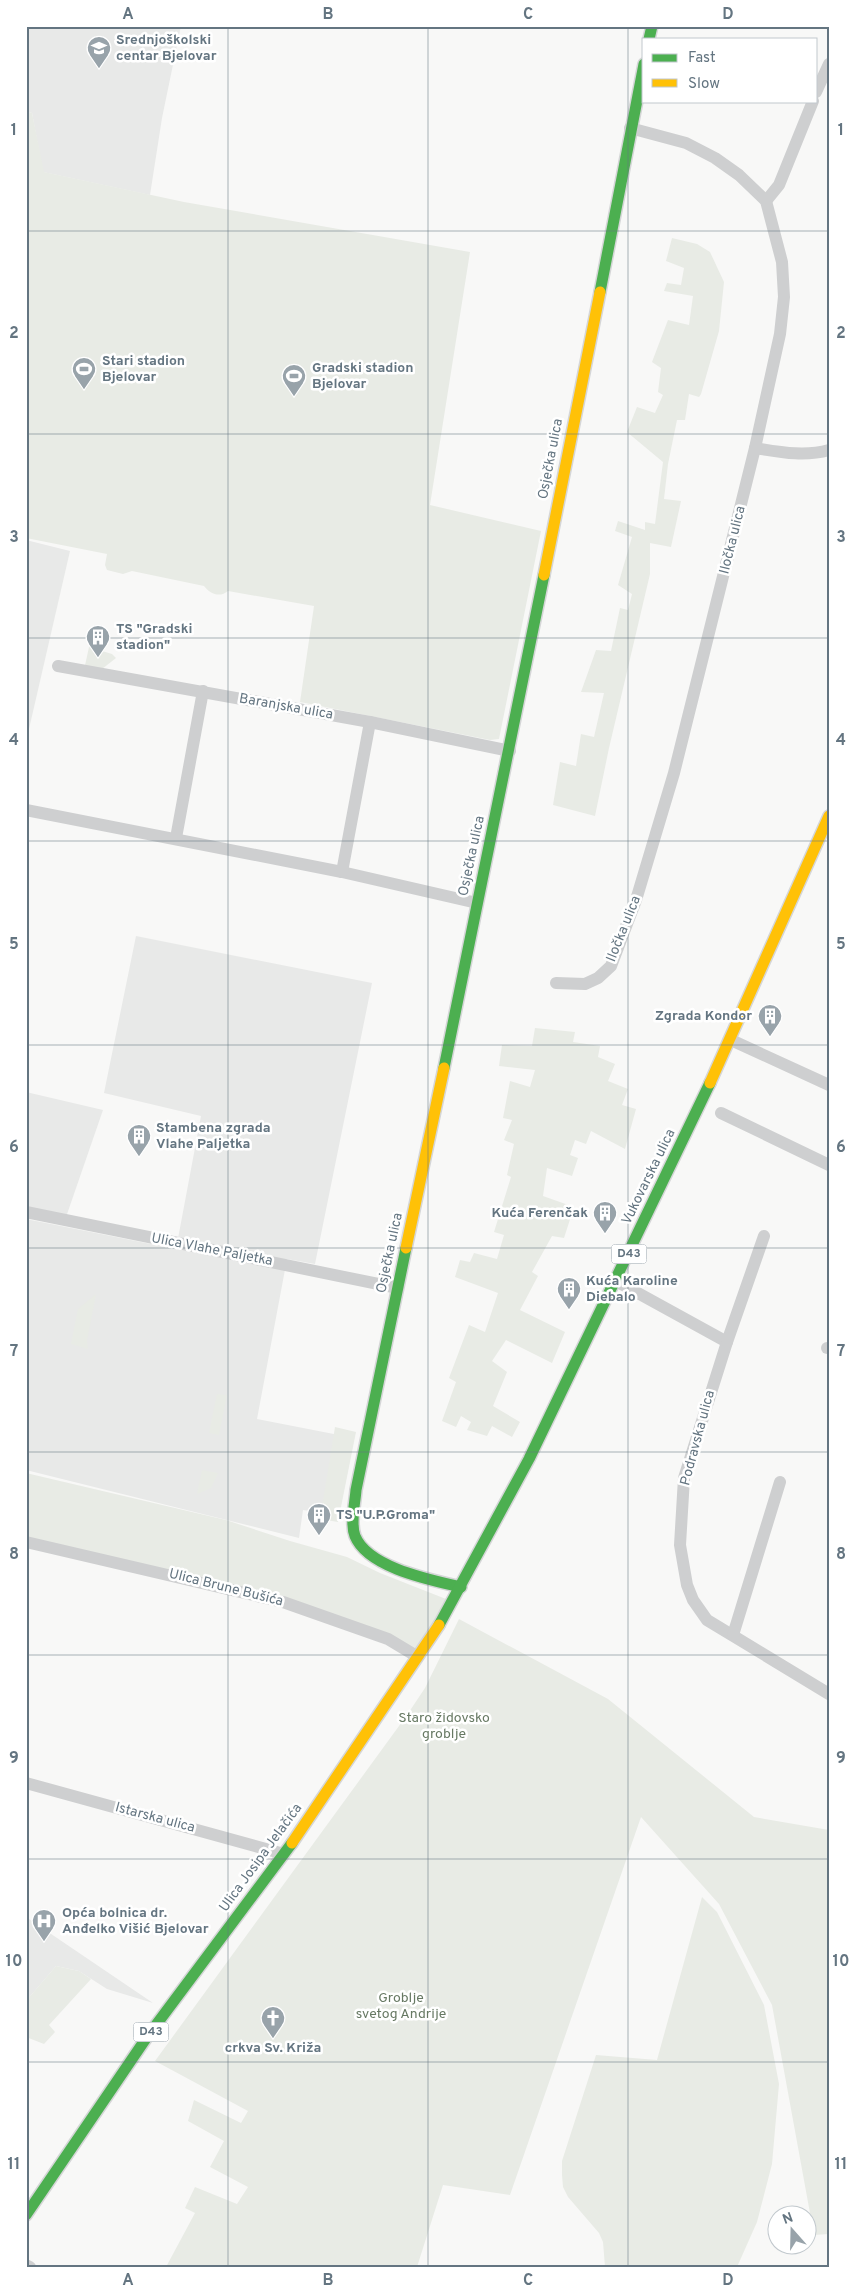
<svg xmlns="http://www.w3.org/2000/svg" width="855" height="2293" viewBox="0 0 855 2293" font-family="Overpass,sans-serif">
<rect width="100%" height="100%" fill="#f8f8f7"/>
<g fill="#e8e9e8">
<polygon points="26,26 181,26 162,118 150,195 43,172 32,113 26,111"/>
<polygon points="26,540 70,551 26,742"/>
<polygon points="136,936 372,983 315,1264 287,1259 257,1419 344,1436 330,1514 303,1510 299,1538 26,1470 26,1219 176,1249 201,1116 104,1093"/>
<polygon points="26,1092 103,1110 65,1220 26,1212"/>
<polygon points="26,1917 153,2003 107,1989 79,1971 56,1966 26,2001"/>
</g>
<g fill="#e8ebe5">
<path d="M26 111 32 113 44 172 184 202 470 252 430 505 541 531 499 739 490 740 300 702 314 606 228 591C220 598 210 594 204 586L132 571 123 574 107 570 105 565 107 554 26 538Z"/>
<polygon points="672,238 697,244 710,252 724,282 719,331 701,394 699,397 689,394 685,420 677,420 668,464 664,499 681,501 671,547 650,543 650,574 609,748 595,816 553,805 560,762 576,766 581,734 594,737 604,693 581,692 596,650 611,651 620,608 628,610 632,594 618,585 632,537 615,531 618,521 645,530 645,522 655,524 663,462 627,432 637,407 655,413 663,395 658,392 661,368 652,362 668,320 689,325 693,296 664,291 667,283 681,285 684,268 666,261"/>
<polygon points="89,647 112,654 116,658 97,673 84,670"/>
<polygon points="535,1028 575,1032 573,1042 600,1046 598,1057 615,1064 608,1081 628,1089 622,1105 636,1109 625,1149 591,1131 586,1144 575,1140 570,1155 578,1158 572,1176 547,1168 543,1196 574,1207 564,1238 552,1236 532,1272 538,1276 520,1310 565,1332 552,1363 506,1340 492,1361 507,1372 493,1406 520,1422 512,1437 492,1426 487,1436 467,1430 471,1422 461,1416 456,1427 442,1421 456,1382 449,1378 469,1325 485,1332 498,1293 455,1277 460,1260 470,1262 474,1253 497,1259 504,1235 494,1232 511,1177 507,1175 514,1144 504,1140 512,1120 503,1118 510,1081 530,1087 535,1070 499,1066 502,1045 532,1046"/>
<polygon points="96,1294 87,1341 88,1349 71,1344 78,1309"/>
<polygon points="217,1394 227,1395 219,1435 209,1433"/>
<polygon points="335,1427 356,1432 338,1522 320,1519"/>
<polygon points="202,1470 218,1473 211,1488 197,1494"/>
<polygon points="26,1473 226,1520 290,1541 347,1557 380,1573 446,1599 417,1650 283,1602 26,1542"/>
<polygon points="459,1619 608,1699 754,1817 829,1830 829,2234 814,2235 772,2005 719,1904 641,1817 510,2195 443,2185 417,2267 199,2267 195,2265 194,2267 166,2267 195,2213 185,2208 195,2187 237,2204 248,2187 210,2167 224,2141 188,2121 194,2100 241,2123 248,2111 155,2061 407,1715 425,1688"/>
<polygon points="702,1897 717,1912 764,2005 779,2084 772,2164 757,2222 737,2267 605,2267 603,2242 599,2233 568,2197 563,2187 562,2175 562,2161 596,2055 657,2060"/>
<polygon points="56,1966 79,1971 91,1979 49,2025 55,2032 44,2044 26,2037 26,2001"/>
</g>
<g fill="none" stroke-linecap="round" stroke-linejoin="round">
<g stroke="#d5d6d7" stroke-width="14">
<g id="fast">
<polyline points="649,39 652,26"/>
<polyline points="600,292 644,64"/>
<polyline points="444,1068 544,575"/>
<path d="M406 1248 356 1490C355 1504 350 1523 355 1536 368 1568 431 1580 461 1587"/>
<polyline points="439,1625 529,1459 710,1083"/>
<polyline points="26,2215 147,2037 292,1843"/>
</g>
</g>
<g stroke="#d5d6d7" stroke-width="14">
<g id="slow">
<polyline points="544,575 600,292"/>
<polyline points="710,1083 829,816"/>
<polyline points="406,1248 444,1068"/>
<polyline points="292,1843 439,1625"/>
</g>
</g>
<g stroke="#cecfd0" stroke-width="12">
<polyline points="816,92 829,64"/>
<polyline points="766,201 779,185 813,101"/>
<path d="M755 448C780 452 804 457 829 450"/>
<polyline points="58,666 370,722 510,751"/>
<polyline points="26,810 342,872 477,903"/>
<polyline points="176,838 203,691"/>
<polyline points="342,872 370,722"/>
<polyline points="556,983 585,984 598,978 611,966 636,900 674,773 755,448 780,334 784,297 782,262 766,201 739,175 715,158 686,143 630,128"/>
<polyline points="731,1040 829,1085"/>
<polyline points="721,1113 829,1165"/>
<polyline points="26,1212 398,1288"/>
<polyline points="616,1281 727,1342 684,1478 680,1545 687,1585 693,1600 707,1620 829,1694"/>
<polyline points="727,1342 764,1236"/>
<polyline points="827,1348 829,1348"/>
<polyline points="26,1542 283,1602 388,1639 418,1657"/>
<polyline points="733,1635 780,1482"/>
<polyline points="26,1783 284,1854"/>
<polyline points="26,2265 30,2267"/>
</g>
<use href="#fast" stroke="#4caf50" stroke-width="11"/>
<use href="#slow" stroke="#ffc107" stroke-width="11"/>
</g>
<path fill="none" stroke="#647581" stroke-width="1" stroke-opacity="0.55" d="M228 26V2267M428 26V2267M628 26V2267M26 231H829M26 434H829M26 638H829M26 841H829M26 1045H829M26 1248H829M26 1452H829M26 1655H829M26 1859H829M26 2062H829"/>
<defs>
<g id="school-pin" transform="scale(1.25)"><path d="M0 17L-7.5 6A9.5 9.5 0 1 1 7.5 6Z" fill="#98a3aa" stroke="#fff"/><path d="M0-5L7-2L0 1L-7-2ZM-4 1L0 2.5L4 1V4Q0 6-4 4Z" fill="#fff"/></g>
<g id="stadium-pin" transform="scale(1.25)"><path d="M0 17L-7.5 6A9.5 9.5 0 1 1 7.5 6Z" fill="#98a3aa" stroke="#fff"/><path d="M0-5a6.5 5 0 1 0 0 10a6.5 5 0 1 0 0-10ZM-3.5-1.8h7v3.6h-7Z" fill="#fff"/></g>
<g id="building-pin" transform="scale(1.25)"><path d="M0 17L-7.5 6A9.5 9.5 0 1 1 7.5 6Z" fill="#98a3aa" stroke="#fff"/><path d="M-4-6H4V6H1V3H-1V6H-4ZM-2.5-4.3h1.7v1.8h-1.7ZM.8-4.3h1.7v1.8H.8ZM-2.5-1h1.7V.8h-1.7ZM.8-1h1.7V.8H.8Z" fill="#fff"/></g>
<g id="hospital-pin" transform="scale(1.25)"><path d="M0 17L-7.5 6A9.5 9.5 0 1 1 7.5 6Z" fill="#98a3aa" stroke="#fff"/><path d="M-5-5h3v3.5h4V-5h3V5h-3V1.5h-4V5h-3Z" fill="#fff"/></g>
<g id="church-pin" transform="scale(1.25)"><path d="M0 17L-7.5 6A9.5 9.5 0 1 1 7.5 6Z" fill="#98a3aa" stroke="#fff"/><path d="M-1.2-6h2.4v3.5h3.3v2.4h-3.3V6h-2.4V-.1h-3.3v-2.4h3.3Z" fill="#fff"/></g>
</defs>
<g fill-rule="evenodd">
<use href="#school-pin" x="99" y="48"/>
<use href="#stadium-pin" x="84" y="369"/>
<use href="#stadium-pin" x="294" y="376"/>
<use href="#building-pin" x="98" y="637"/>
<use href="#building-pin" x="770" y="1016"/>
<use href="#building-pin" x="139" y="1136"/>
<use href="#building-pin" x="605" y="1213"/>
<use href="#building-pin" x="569" y="1289"/>
<use href="#building-pin" x="319" y="1515"/>
<use href="#hospital-pin" x="44" y="1921"/>
<use href="#church-pin" x="273" y="2018"/>
</g>
<g text-anchor="middle" dominant-baseline="central" stroke-width="5" stroke-linejoin="round" paint-order="stroke">
<g fill="#fff" stroke="#929ea7" stroke-width="1">
<rect x="611.5" y="1244.5" width="35" height="19" rx="4"/>
<rect x="133.5" y="2022.5" width="35" height="19" rx="4"/>
</g>
<g font-size="12" font-weight="bold" fill="#647581">
<text x="629" y="1254">D43</text>
<text x="151" y="2032">D43</text>
</g>
<g font-size="14" font-weight="bold" fill="#647581" stroke="#fff" text-anchor="start">
<text x="116" y="40">Srednjoškolski<tspan x="116" dy="16">centar Bjelovar</tspan></text>
<text x="102" y="361">Stari stadion<tspan x="102" dy="16">Bjelovar</tspan></text>
<text x="312" y="368">Gradski stadion<tspan x="312" dy="16">Bjelovar</tspan></text>
<text x="116" y="629">TS "Gradski<tspan x="116" dy="16">stadion"</tspan></text>
<text x="752" y="1016" text-anchor="end">Zgrada Kondor</text>
<text x="156" y="1128">Stambena zgrada<tspan x="156" dy="16">Vlahe Paljetka</tspan></text>
<text x="588" y="1213" text-anchor="end">Kuća Ferenčak</text>
<text x="586" y="1281">Kuća Karoline<tspan x="586" dy="16">Diebalo</tspan></text>
<text x="336" y="1515">TS "U.P.Groma"</text>
<text x="62" y="1913">Opća bolnica dr.<tspan x="62" dy="16">Anđelko Višić Bjelovar</tspan></text>
<text x="273" y="2048" text-anchor="middle">crkva Sv. Križa</text>
</g>
<g font-size="14" fill="#647581" stroke="#fff">
<text transform="translate(551 459) rotate(-79)">Osječka ulica</text>
<text transform="translate(733 540) rotate(-76)">Iločka ulica</text>
<text transform="translate(286 707) rotate(10)">Baranjska ulica</text>
<text transform="translate(472 856) rotate(-78)">Osječka ulica</text>
<text transform="translate(624 929) rotate(-68)">Iločka ulica</text>
<text transform="translate(649 1177) rotate(-64)">Vukovarska ulica</text>
<text transform="translate(212 1250) rotate(11)">Ulica Vlahe Paljetka</text>
<text transform="translate(390 1253) rotate(-78)">Osječka ulica</text>
<text transform="translate(698 1438) rotate(-75)">Podravska ulica</text>
<text transform="translate(226 1588) rotate(14)">Ulica Brune Bušića</text>
<text transform="translate(155 1818) rotate(15)">Istarska ulica</text>
<text transform="translate(261 1858) rotate(-54)">Ulica Josipa Jelačića</text>
</g>
<g font-size="14" fill="#677963" stroke="#fff">
<text x="444" y="1718">Staro židovsko<tspan x="444" dy="16">groblje</tspan></text>
<text x="401" y="1998">Groblje<tspan x="401" dy="16">svetog Andrije</tspan></text>
</g>
</g>
<rect width="855" height="2293" fill="none" stroke="#ffffff" stroke-width="55"/>
<rect x="642" y="38" width="175" height="65" fill="#ffffff" stroke="#c1c8cd"/>
<rect x="652" y="54" width="25" height="8" fill="#4caf50" stroke="#c1c8cd"/>
<text x="688" y="62" font-size="15" fill="#647581">Fast</text>
<rect x="652" y="79" width="25" height="8" fill="#ffc107" stroke="#c1c8cd"/>
<text x="688" y="88" font-size="15" fill="#647581">Slow</text>
<g transform="translate(792 2230) rotate(340)"><circle r="24" fill="#ffffff" stroke="#c1c8cd"/>
<path d="M0-4L9 19L0 12L-9 19Z" fill="#98a3aa"/>
<text y="-8" font-size="14" font-weight="bold" text-anchor="middle" fill="#647581">N</text>
</g>
<rect x="28" y="28" width="800" height="2238" fill="none" stroke="#647581" stroke-width="2"/>
<g font-size="16" text-anchor="middle" font-weight="bold" fill="#647581">
<text x="128" y="19">A</text>
<text x="328" y="19">B</text>
<text x="528" y="19">C</text>
<text x="728" y="19">D</text>
<text x="14" y="135">1</text>
<text x="841" y="135">1</text>
<text x="14" y="338">2</text>
<text x="841" y="338">2</text>
<text x="14" y="542">3</text>
<text x="841" y="542">3</text>
<text x="14" y="745">4</text>
<text x="841" y="745">4</text>
<text x="14" y="949">5</text>
<text x="841" y="949">5</text>
<text x="14" y="1152">6</text>
<text x="841" y="1152">6</text>
<text x="14" y="1356">7</text>
<text x="841" y="1356">7</text>
<text x="14" y="1559">8</text>
<text x="841" y="1559">8</text>
<text x="14" y="1763">9</text>
<text x="841" y="1763">9</text>
<text x="14" y="1966">10</text>
<text x="841" y="1966">10</text>
<text x="14" y="2169">11</text>
<text x="841" y="2169">11</text>
<text x="128" y="2285">A</text>
<text x="328" y="2285">B</text>
<text x="528" y="2285">C</text>
<text x="728" y="2285">D</text>
</g>
</svg>
